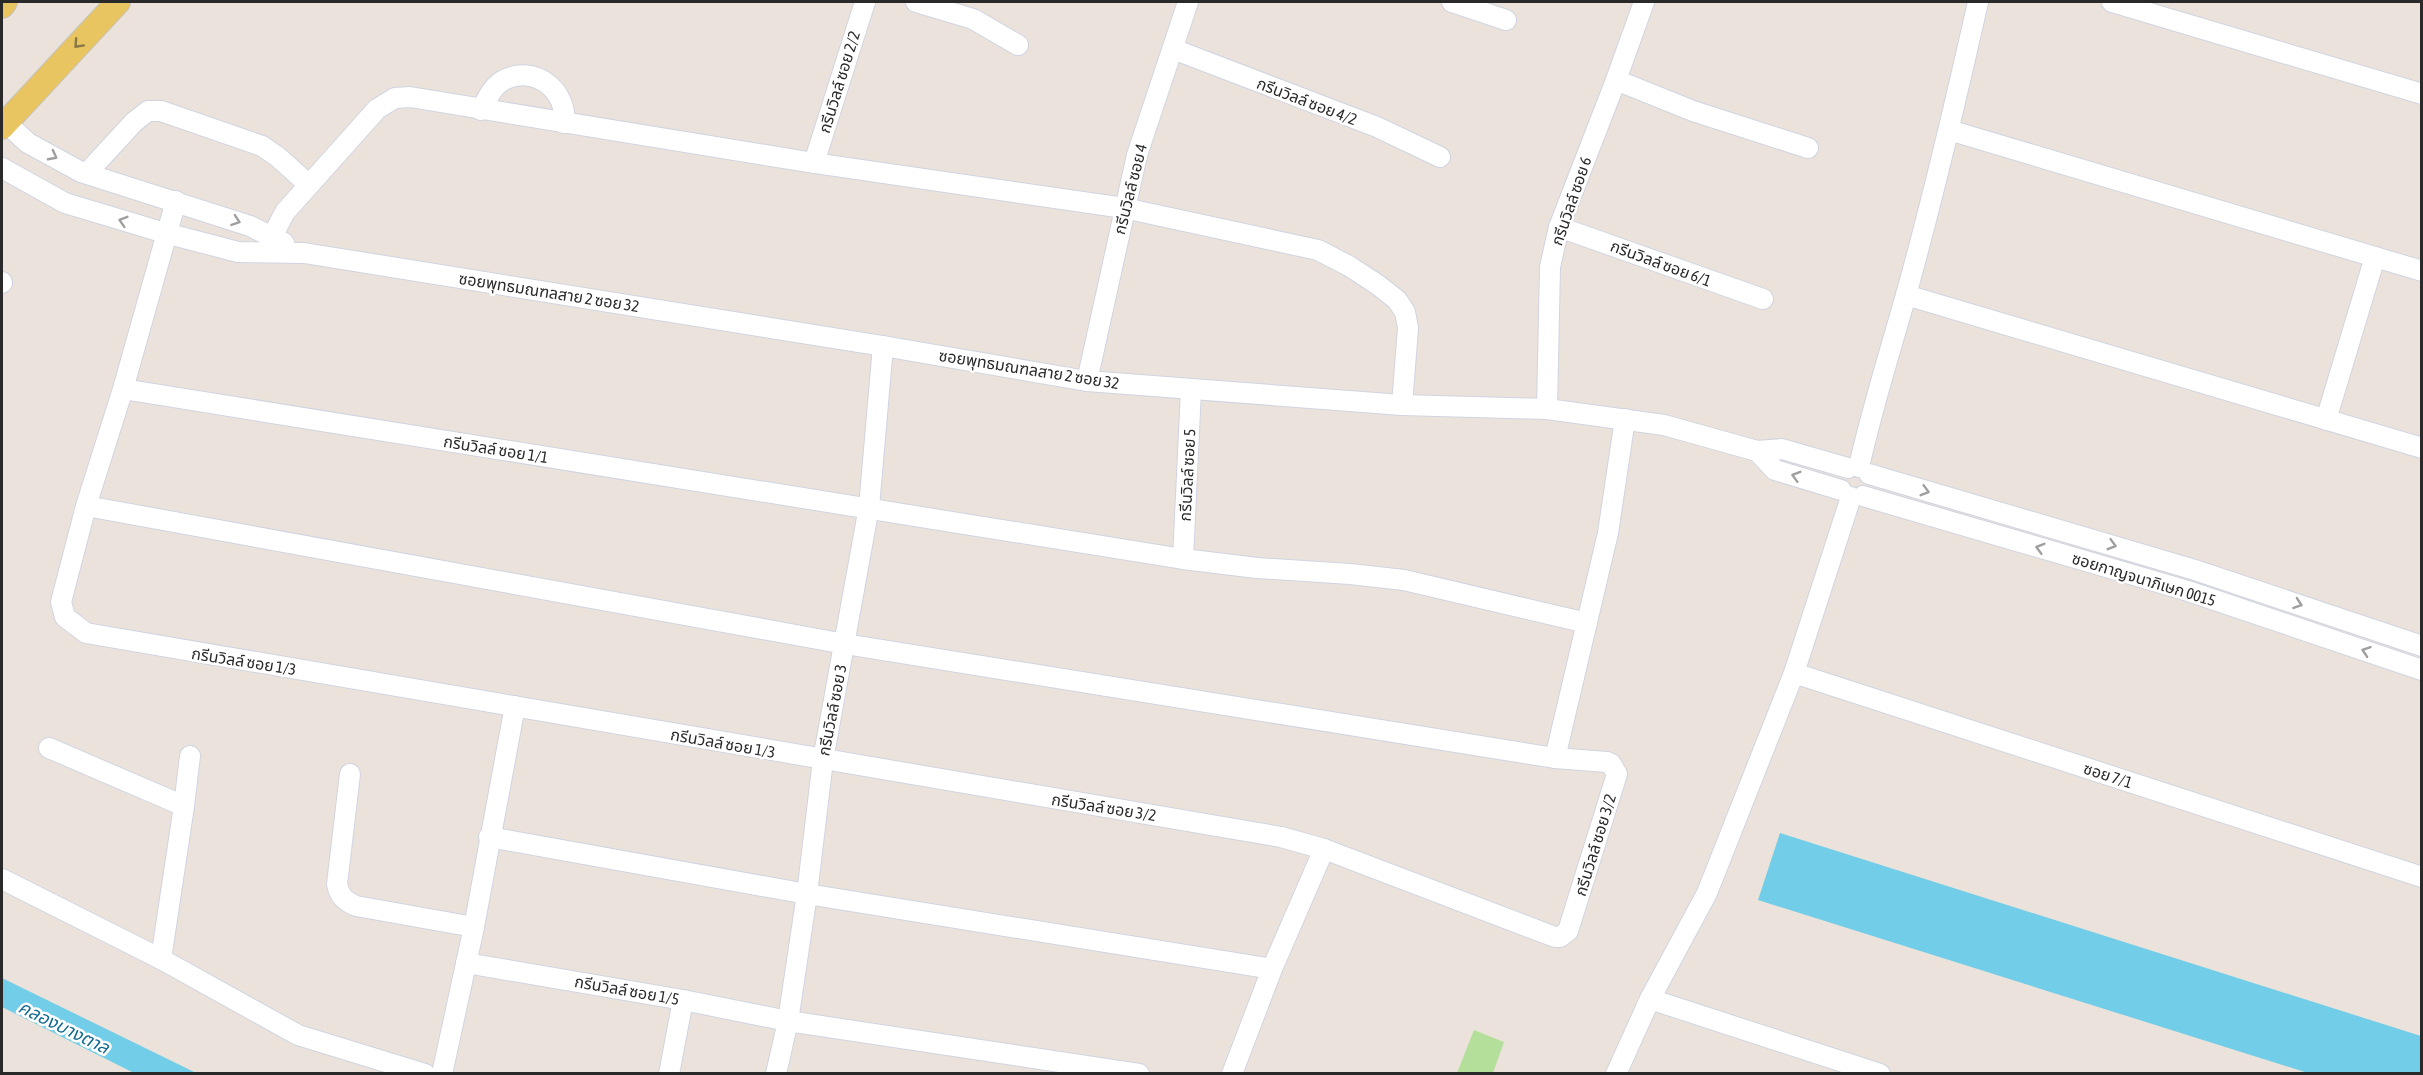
<svg xmlns="http://www.w3.org/2000/svg" width="2423" height="1075" viewBox="0 0 2423 1075" font-family="'Asap Condensed','Noto Sans Thai',sans-serif">
<rect width="100%" height="100%" fill="#ebe3db"/>
<polygon fill="#b4df9a" points="1474,1030 1504,1042 1493,1073 1457,1073"/>
<g fill="#72cde8">
<polygon points="1780,833 2421,1036 2421,1073 2308,1073 1758,900"/>
<polygon points="2,978 182,1066 196,1073 134,1073 2,1007"/>
</g>
<g fill="none" stroke-linecap="round" stroke-linejoin="round">
<g stroke="#d0d4e1" stroke-width="22">
<g id="minor">
<polyline points="916,2 973,19 1018,45"/>
<polyline points="1452,2 1506,20"/>
<polyline points="2112,2 2422,94"/>
<polyline points="1173,49 1377,127 1440,157"/>
<polyline points="1616,80 1693,111 1808,148"/>
<path d="M481 110C487 99 493 85 504 80 535 64 568 91 564 123"/>
<polyline points="6,123 28,143 81,172 250,226 284,243"/>
<polyline points="1949,130 2422,271"/>
<polyline points="814,163 865,2"/>
<polyline points="2,168 65,203 165,233 238,252 304,253 883,346 1087,381 1402,405 1547,409 1664,425 1757,451 1782,449 1848,468"/>
<polyline points="87,173 134,122 148,111 161,111 262,146 278,157 308,184"/>
<polyline points="1559,227 1763,299"/>
<polyline points="272,237 285,212 377,109 395,98 410,97 814,163 1124,208 1318,250 1349,266 1378,285 1397,300 1405,312 1408,328 1402,405"/>
<polyline points="2,283 2,282"/>
<polyline points="1906,295 2422,448"/>
<polyline points="1087,381 1137,155 1188,2"/>
<polyline points="123,389 1183,559 1257,568 1350,574 1404,580 1587,623"/>
<polyline points="1547,409 1550,267 1559,227 1616,80 1644,2"/>
<polyline points="2326,420 2375,257"/>
<polyline points="1757,451 1775,470 1841,490"/>
<path d="M1859 467C1872 408 1890 352 1906 295 1933 198 1956 100 1978 2"/>
<polyline points="1869,474 2195,570 2422,646"/>
<polyline points="1863,496 2188,591 2422,670"/>
<polyline points="86,506 845,644 1555,758 1607,762 1611,764 1617,774 1568,931 1560,937 1555,937 1324,849 1281,837 86,633 65,617 61,602 86,506 123,389 176,201"/>
<polyline points="1183,559 1191,390"/>
<polyline points="1794,673 2422,877"/>
<polyline points="49,748 184,806 161,959"/>
<polyline points="1555,758 1608,533 1625,419"/>
<path d="M350 774 337 884C339 896 345 901 356 906L474 927"/>
<polyline points="184,806 190,756"/>
<polyline points="489,837 807,894 1272,969"/>
<polyline points="2,879 161,959 298,1035 425,1074"/>
<polyline points="466,963 683,1000 788,1021 1139,1074"/>
<polyline points="1650,999 1880,1074"/>
<polyline points="442,1074 474,927 515,706"/>
<polyline points="669,1074 683,1000"/>
<polyline points="776,1074 788,1021 807,894 823,760 869,507 883,346"/>
<polyline points="1232,1074 1272,969 1324,849"/>
<polyline points="1616,1074 1650,999 1707,893 1794,673 1851,497"/>
</g>
</g>
<g stroke="#c3c3c3" stroke-width="26">
<g id="major">
<polyline points="2,6 5,2"/>
<polyline points="2,127 118,2"/>
</g>
</g>
<use href="#minor" stroke="#fff" stroke-width="20"/>
<use href="#major" stroke="#e9c561" stroke-width="24"/>
</g>
<defs><path id="oneway-chevron" d="M-2-3.5L2.5 0L-2 3.5" fill="none" stroke-width="1.6" stroke-linecap="round" stroke-linejoin="round" transform="scale(1.5)"/></defs>
<use stroke="#897745" href="#oneway-chevron" transform="translate(78 44) rotate(133)"/>
<g stroke="#9f9f9f">
<use href="#oneway-chevron" transform="translate(53 156) rotate(28)"/>
<use href="#oneway-chevron" transform="translate(123 221) rotate(-163)"/>
<use href="#oneway-chevron" transform="translate(236 221) rotate(19)"/>
<use href="#oneway-chevron" transform="translate(1796 476) rotate(-164)"/>
<use href="#oneway-chevron" transform="translate(1925 491) rotate(16)"/>
<use href="#oneway-chevron" transform="translate(2112 545) rotate(16)"/>
<use href="#oneway-chevron" transform="translate(2040 548) rotate(-164)"/>
<use href="#oneway-chevron" transform="translate(2298 604) rotate(19)"/>
<use href="#oneway-chevron" transform="translate(2366 651) rotate(-161)"/>
</g>
<g text-anchor="middle" dominant-baseline="central" stroke-width="5" stroke-linejoin="round" paint-order="stroke">
<g font-size="16" fill="#292929" stroke="#fff">
<text transform="translate(839 82) rotate(-73)">กรีนวิลล์ ซอย 2/2</text>
<text transform="translate(1307 101) rotate(21)">กรีนวิลล์ ซอย 4/2</text>
<text transform="translate(1130 189) rotate(-76)">กรีนวิลล์ ซอย 4</text>
<text transform="translate(1571 201) rotate(-71)">กรีนวิลล์ ซอย 6</text>
<text transform="translate(1661 263) rotate(20)">กรีนวิลล์ ซอย 6/1</text>
<text transform="translate(549 292) rotate(9)">ซอยพุทธมณฑลสาย 2 ซอย 32</text>
<text transform="translate(1029 369) rotate(9)">ซอยพุทธมณฑลสาย 2 ซอย 32</text>
<text transform="translate(496 449) rotate(9)">กรีนวิลล์ ซอย 1/1</text>
<text transform="translate(1187 475) rotate(-87)">กรีนวิลล์ ซอย 5</text>
<text transform="translate(2144 579) rotate(17)">ซอยกาญจนาภิเษก 0015</text>
<text transform="translate(244 661) rotate(9)">กรีนวิลล์ ซอย 1/3</text>
<text transform="translate(832 710) rotate(-79)">กรีนวิลล์ ซอย 3</text>
<text transform="translate(723 743) rotate(10)">กรีนวิลล์ ซอย 1/3</text>
<text transform="translate(2108 775) rotate(18)">ซอย 7/1</text>
<text transform="translate(1104 807) rotate(9)">กรีนวิลล์ ซอย 3/2</text>
<text transform="translate(1595 845) rotate(-73)">กรีนวิลล์ ซอย 3/2</text>
<text transform="translate(627 990) rotate(10)">กรีนวิลล์ ซอย 1/5</text>
</g>
<g font-size="18" font-style="italic" fill="#136b92" stroke="#fff">
<text transform="translate(64 1027) rotate(26)">คลองบางตาล</text>
</g>
</g>
<rect width="2423" height="1075" fill="none" stroke="#292929" stroke-width="6"/>
</svg>
